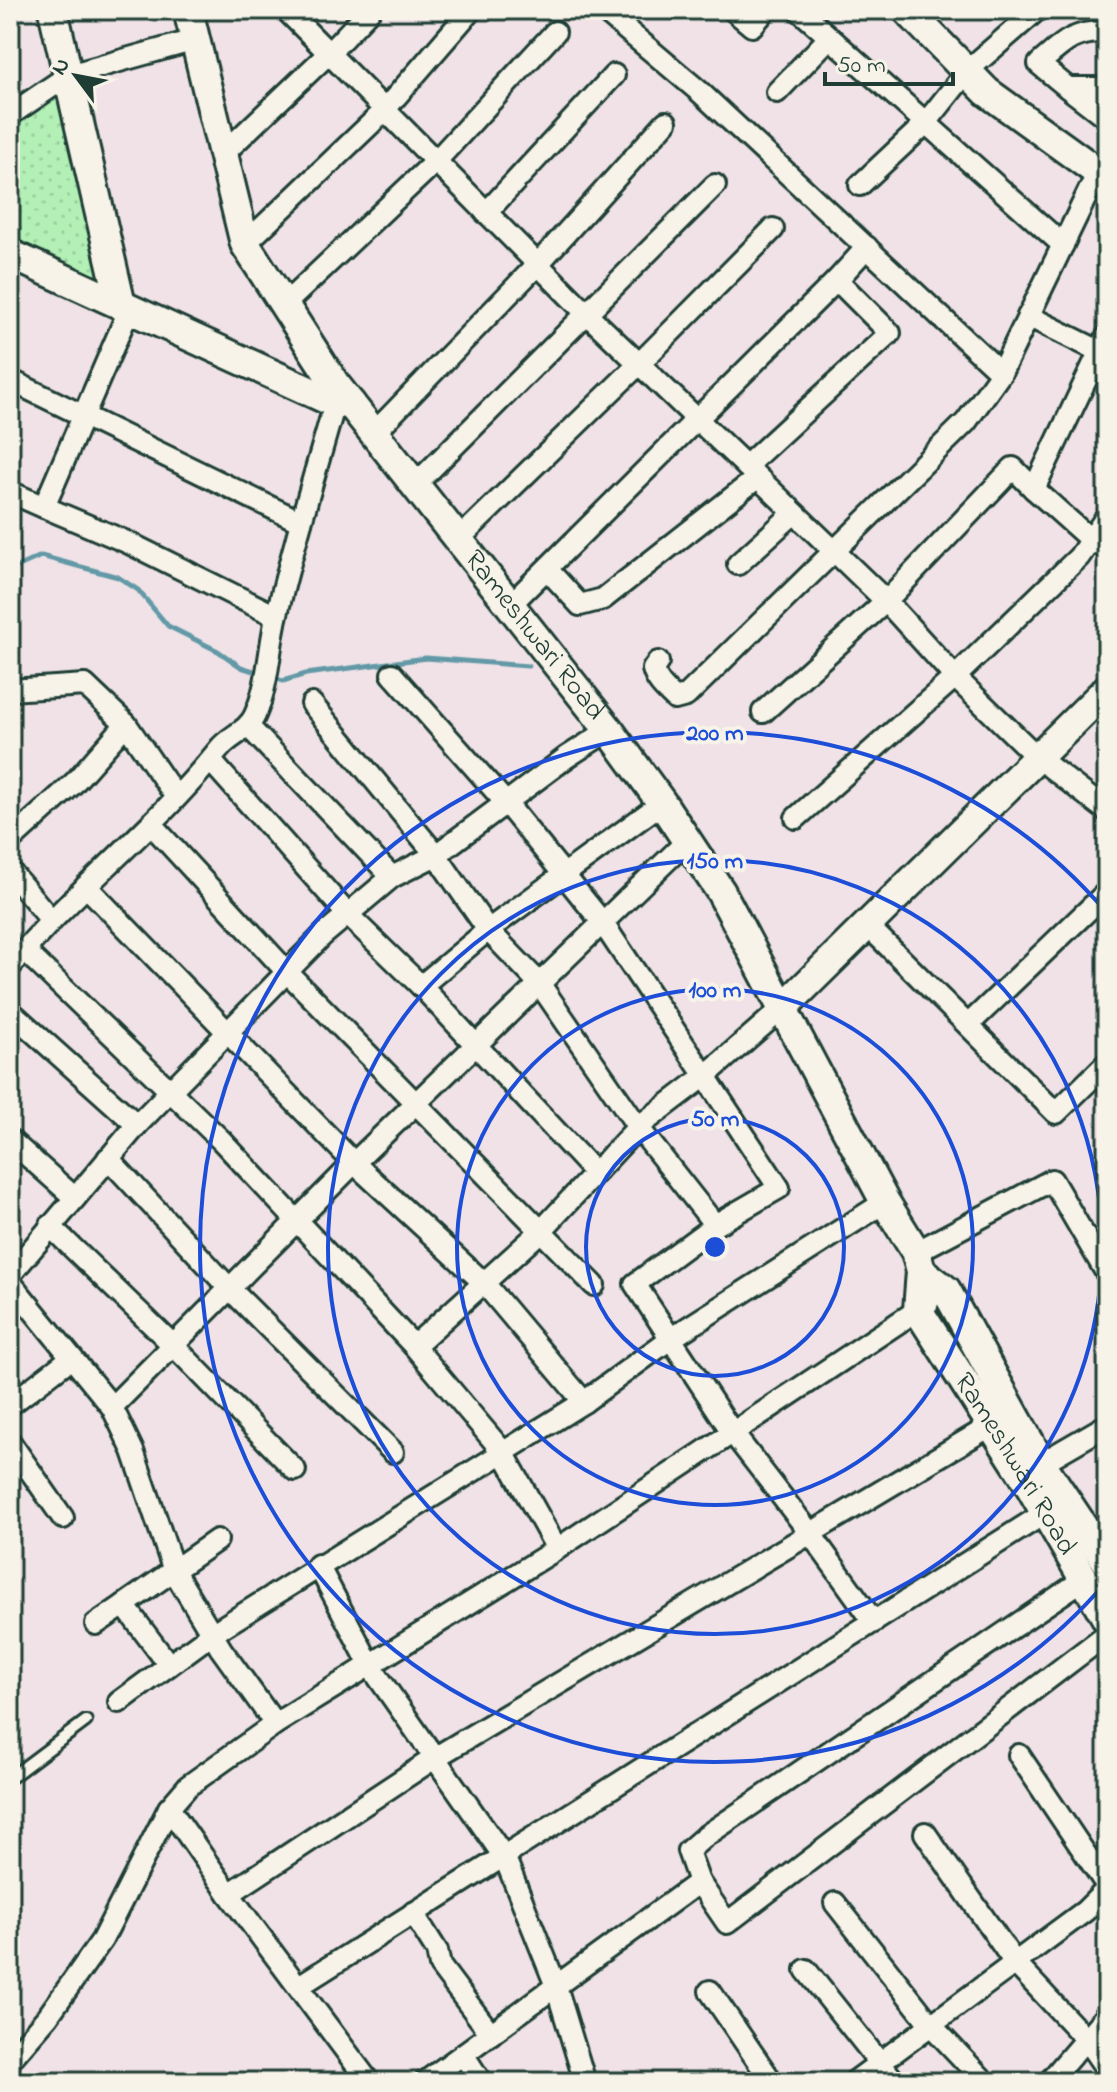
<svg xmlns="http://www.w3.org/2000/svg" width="1117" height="2092" viewBox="0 0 1117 2092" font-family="'Indie Flower',sans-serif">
<defs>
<pattern id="park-dots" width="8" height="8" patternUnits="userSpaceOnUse" patternTransform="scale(2)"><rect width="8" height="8" fill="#b3f0b6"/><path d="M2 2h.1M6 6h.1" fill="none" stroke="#9acf9d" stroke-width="1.8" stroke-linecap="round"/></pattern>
</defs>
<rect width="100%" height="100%" fill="#f0e2e6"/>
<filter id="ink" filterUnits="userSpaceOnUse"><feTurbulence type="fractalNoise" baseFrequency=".0125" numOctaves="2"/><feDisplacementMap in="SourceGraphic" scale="16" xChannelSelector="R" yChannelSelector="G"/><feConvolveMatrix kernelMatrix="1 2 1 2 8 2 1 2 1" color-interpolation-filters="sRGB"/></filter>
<g filter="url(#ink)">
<polygon fill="url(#park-dots)" stroke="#699675" stroke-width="2" points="65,91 115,293 10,243 10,128"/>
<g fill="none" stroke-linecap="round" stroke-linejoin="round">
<g stroke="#6399a7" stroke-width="5">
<polyline points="10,570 41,556 118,577 138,590 168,626 218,651 241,667 263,674"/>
<polyline points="272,677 283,681 306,674 426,658 528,666"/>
</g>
<g stroke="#1f3d34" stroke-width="16">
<polyline id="lane" points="10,1778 86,1721"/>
</g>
<g stroke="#1f3d34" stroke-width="26">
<g id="street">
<polyline points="286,10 587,314 746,466"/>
<polyline points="603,10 700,92 1001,373 1098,172"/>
<polyline points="733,10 752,26 766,10"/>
<polyline points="799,10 1063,245"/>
<path d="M1107 32C1073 31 1063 43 1039 64L1068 88H1107"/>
<polyline points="1068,88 1107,118"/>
<polyline points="777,92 828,39"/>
<polyline points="10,115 69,75 195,40"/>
<polyline points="223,154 329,53 370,10"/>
<polyline points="860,185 925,124 967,71 1037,10"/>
<polyline points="486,213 614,75"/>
<polyline points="245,244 381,114 471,10"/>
<polyline points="867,247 837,280 890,333 746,466 886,601 955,677 1037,757 1107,811"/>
<polyline points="284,305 436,161 555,32"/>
<polyline points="1028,316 1107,355"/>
<polyline points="1107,336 1034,489 1091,540 1107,548"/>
<polyline points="10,380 301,522"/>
<polyline points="374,433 538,264 666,122"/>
<polyline points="414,486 715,185"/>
<polyline points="10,492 44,507 129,310"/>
<polyline points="44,507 129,543 276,616"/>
<polyline points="458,540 640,363 773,229"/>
<polyline points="738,564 793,514"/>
<polyline points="547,569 580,605 603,599 757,478"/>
<polyline points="510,605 837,280"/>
<path d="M658 662 653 669C656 682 666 690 675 699L686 696 966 422 1001 373"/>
<polyline points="10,690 85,685 126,724 176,797"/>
<polyline points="312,704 436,855 488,930 539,983 638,1127 705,1076 602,922 506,803 392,674"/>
<polyline points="763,712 886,601 1013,468 1034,489"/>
<polyline points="248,726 392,877"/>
<polyline points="211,761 348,915 421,986 594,1172"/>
<polyline points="796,818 955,677 1079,557 1107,516"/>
<polyline points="151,824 287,972 594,1285"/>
<polyline points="10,841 74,783 126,724"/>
<polyline points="10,871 51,920"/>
<polyline points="86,886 354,1163 484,1283 584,1402"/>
<polyline points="868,926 1056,1113 1107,1063"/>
<polyline points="24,950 222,1141 414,1346 541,1231 638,1127 715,1225 779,1188 705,1076 784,1007"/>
<path d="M10 967C75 889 157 827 220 748 231 735 248 731 255 715 269 684 269 646 277 614 294 543 315 473 335 403"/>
<polyline points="421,986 488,930 662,803"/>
<polyline points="10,1011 137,1125"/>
<polyline points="968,1025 1107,892"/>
<polyline points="10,1140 75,1198"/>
<polyline points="108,1158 229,1288 393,1452"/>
<polyline points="715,1225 635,1284 732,1432 810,1533 874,1622"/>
<polyline points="50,1226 173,1345 295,1470"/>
<polyline points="916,1252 1052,1180 1107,1274"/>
<polyline points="10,1275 137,1125 323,935 392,877 436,855 567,757 609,730"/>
<polyline points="10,1282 112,1407 133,1451 174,1571 221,1649 275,1724"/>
<polyline points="414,1346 503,1452 557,1549"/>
<polyline points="10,1405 71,1358"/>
<polyline points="112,1407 354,1163 687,841"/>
<polyline points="10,1442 63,1518"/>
<polyline points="1031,1469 1107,1425"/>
<polyline points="318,1565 371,1667 505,1858 556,1986 425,2082"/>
<polyline points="96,1624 124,1605"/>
<polyline points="169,1665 124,1605 217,1540"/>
<polyline points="119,1702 213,1633 584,1402 670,1339 885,1202"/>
<polyline points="1019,1755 1107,1886"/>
<polyline points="169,1808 229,1894 369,2082"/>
<polyline points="925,1833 1015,1963 1085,2038 1107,2070"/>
<polyline points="699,1882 688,1851 704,1837 1084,1579"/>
<polyline points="229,1894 436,1757 992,1425"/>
<polyline points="835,1903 931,2025 985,2082"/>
<polyline points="413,1913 437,1951 440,1966 491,2034"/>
<polyline points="806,1970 895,2082"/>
<polyline points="299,1986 1045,1513"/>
<polyline points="710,1991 772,2082"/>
<polyline points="463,2054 481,2082"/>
<polyline points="10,2060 48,2016 102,1940 169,1808 188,1786 275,1724 557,1549 928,1303"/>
<polyline points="585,2082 556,1986 699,1882 727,1923 1107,1634"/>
<polyline points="854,2082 1085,1911 1107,1889"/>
<polyline points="1049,2082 1107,2014"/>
</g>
</g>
<g stroke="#1f3d34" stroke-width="34">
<g id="secondary">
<polyline points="53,10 121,305"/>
<path id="s1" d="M188 10 245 244 335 384 609 730 662 803 721 892 885 1202 916 1252 921 1271 918 1310 1023 1474 1107 1619"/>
<polyline points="907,10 987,92 1107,179"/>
<polyline points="10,254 335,403 351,404"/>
<polyline points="784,1007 1107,689"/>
<polyline points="921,1271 946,1290 1041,1463 1107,1562"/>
</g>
</g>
<use href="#lane" stroke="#f7f3e8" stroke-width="10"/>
<use href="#street" stroke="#f7f3e8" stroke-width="20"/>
<use href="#secondary" stroke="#f7f3e8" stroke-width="28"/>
</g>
</g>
<g fill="none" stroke="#1d4ed8" stroke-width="4">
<circle cx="715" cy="1247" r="129"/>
<circle cx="715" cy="1247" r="258"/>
<circle cx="715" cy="1247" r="387"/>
<path d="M1107 1581A515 515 0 1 1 1107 913"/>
</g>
<g text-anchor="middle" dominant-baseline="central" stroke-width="8" stroke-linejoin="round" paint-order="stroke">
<g font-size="28" fill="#1f3d34" stroke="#f7f3e8">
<text stroke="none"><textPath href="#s1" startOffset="728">Rameshwari Road</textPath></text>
<text stroke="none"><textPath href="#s1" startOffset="1696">Rameshwari Road</textPath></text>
</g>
</g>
<circle cx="715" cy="1247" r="12" fill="#1d4ed8" stroke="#f7f3e8" stroke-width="4"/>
<g font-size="24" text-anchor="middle" font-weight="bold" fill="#1d4ed8" stroke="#f7f3e8" stroke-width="8" stroke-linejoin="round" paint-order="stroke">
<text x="715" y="740">200 m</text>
<text x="715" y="868">150 m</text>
<text x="715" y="997">100 m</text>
<text x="715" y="1126">50 m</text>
</g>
<rect width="1117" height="2092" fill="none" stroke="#f7f3e8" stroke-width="40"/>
<rect x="20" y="20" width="1077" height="2052" fill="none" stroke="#1f3d34" stroke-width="3" filter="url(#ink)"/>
<g transform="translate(76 76) rotate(302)" stroke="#f7f3e8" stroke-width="6" paint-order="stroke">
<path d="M0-6L14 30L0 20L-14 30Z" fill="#1f3d34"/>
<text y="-12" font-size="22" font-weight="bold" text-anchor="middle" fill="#1f3d34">N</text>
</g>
<path d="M825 72v12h128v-12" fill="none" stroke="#1f3d34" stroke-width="4"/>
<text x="837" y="72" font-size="24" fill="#1f3d34" stroke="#f7f3e8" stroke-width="6" paint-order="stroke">50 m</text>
</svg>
